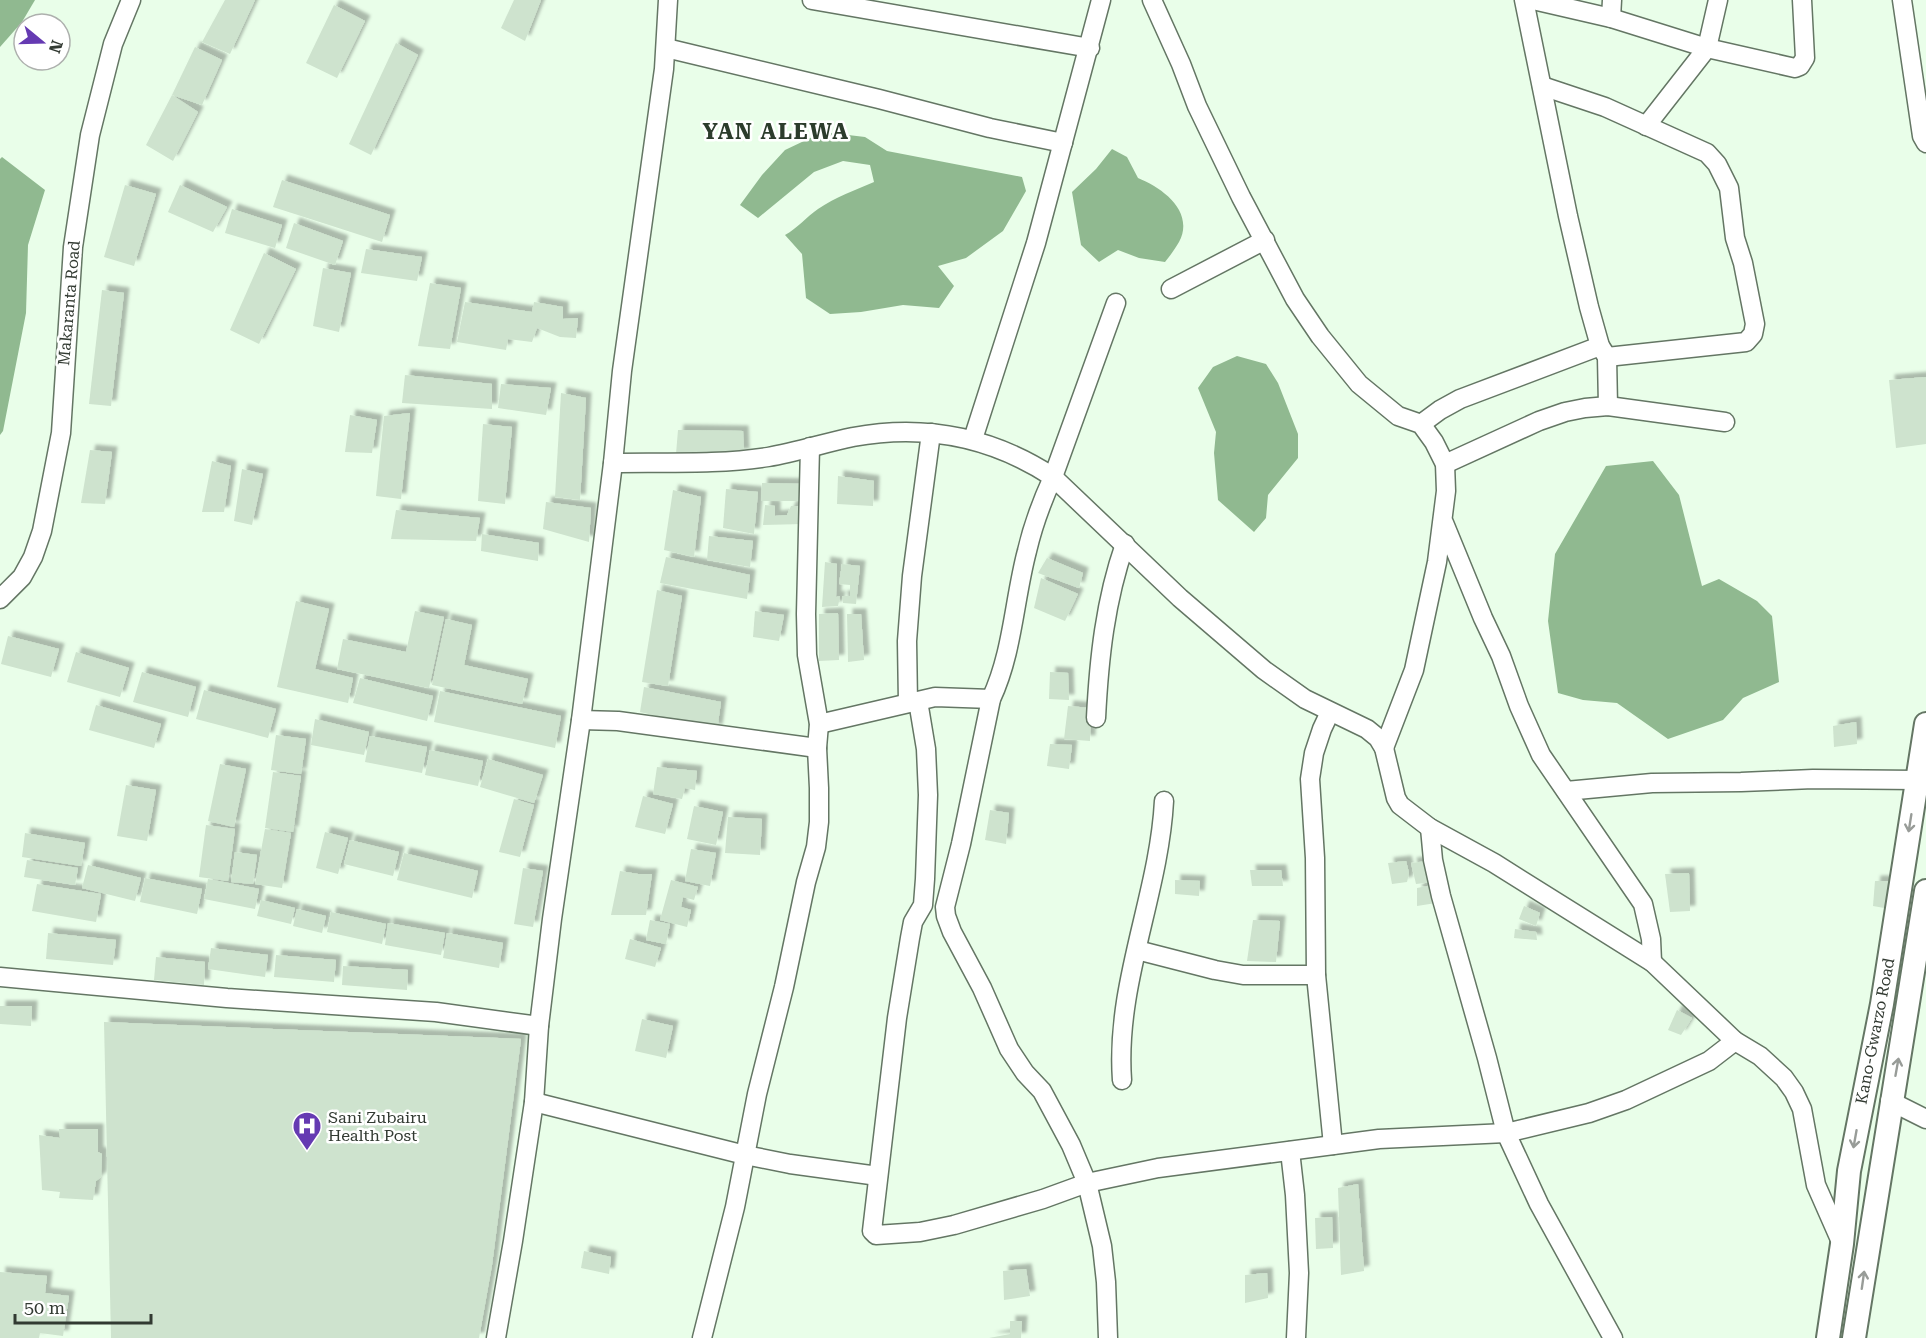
<svg xmlns="http://www.w3.org/2000/svg" width="1926" height="1338" viewBox="0 0 1926 1338" font-family="'Roboto Serif',serif">
<defs>
<filter id="shadow"><feDropShadow dx="5.5" dy="-5.5" stdDeviation="1.5" flood-color="#0004"/></filter>
</defs>
<rect width="100%" height="100%" fill="#e9fee9"/>
<g fill="#90b990">
<polygon points="0,0 35,0 22,22 0,47"/>
<path d="M823 132 865 137 887 151 1022 177 1026 191 1003 231 966 258 938 266 954 286 939 308 903 305 861 312 830 314 806 298 802 254 785 235C798 228 806 217 818 209 836 197 855 190 874 182L870 165 843 161 814 172 758 218 740 205 762 175 785 150Z"/>
<path d="M1112 149 1127 157 1138 178C1163 188 1195 212 1179 242 1175 249 1170 256 1165 262L1139 258 1118 250 1099 262 1081 245 1072 192 1096 169Z"/>
<polygon points="2,157 45,190 28,245 26,313 3,431 0,435 0,159"/>
<polygon points="1237,356 1266,364 1278,383 1298,434 1298,458 1268,495 1266,518 1254,532 1218,500 1214,453 1216,432 1198,388 1213,367"/>
<polygon points="1653,461 1679,495 1702,586 1719,579 1757,601 1772,616 1779,682 1743,698 1723,720 1668,739 1617,703 1583,700 1558,693 1548,621 1555,554 1606,466"/>
</g>
<g fill="#cee3ce" filter="url(#shadow)">
<polygon points="225,0 255,0 230,54 202,42"/>
<polygon points="514,0 541,0 525,41 501,28"/>
<polygon points="334,5 365,21 337,78 306,63"/>
<polygon points="396,43 418,55 371,155 349,144"/>
<polygon points="195,47 222,60 202,105 172,95"/>
<polygon points="172,95 198,112 173,161 146,145"/>
<polygon points="282,180 390,215 382,242 273,207"/>
<polygon points="125,185 156,194 134,266 104,257"/>
<polygon points="180,185 227,207 213,232 168,212"/>
<polygon points="232,209 282,225 275,248 225,233"/>
<polygon points="294,223 343,241 335,265 286,248"/>
<polygon points="366,249 422,257 417,281 361,273"/>
<polygon points="264,253 296,269 259,344 230,330"/>
<polygon points="323,268 351,273 339,332 313,326"/>
<polygon points="430,283 461,288 450,349 418,346"/>
<polygon points="102,290 124,293 111,406 89,404"/>
<polygon points="465,302 532,312 534,302 563,307 563,319 578,318 576,338 560,337 537,328 532,342 508,339 506,350 457,342"/>
<polygon points="405,375 492,384 492,409 402,403"/>
<polygon points="1926,377 1926,444 1896,448 1889,380"/>
<polygon points="501,384 551,388 546,415 498,408"/>
<polygon points="561,393 586,398 580,500 555,497"/>
<polygon points="410,413 401,499 376,496 384,416"/>
<polygon points="350,415 377,420 372,453 345,452"/>
<polygon points="483,424 512,427 505,504 478,501"/>
<polygon points="678,430 743,431 744,454 676,454"/>
<polygon points="90,450 112,452 105,504 81,503"/>
<polygon points="212,461 231,466 224,512 202,512"/>
<polygon points="242,469 263,474 252,525 234,521"/>
<polygon points="838,476 874,481 873,506 837,504"/>
<polygon points="762,483 807,484 807,501 761,501"/>
<polygon points="726,489 758,492 754,534 723,528"/>
<polygon points="673,490 701,497 694,557 664,550"/>
<polygon points="546,502 591,508 589,542 543,529"/>
<polygon points="765,505 775,506 775,516 787,515 791,506 804,506 803,524 763,525"/>
<polygon points="396,510 480,518 476,541 391,539"/>
<polygon points="482,534 539,543 538,561 481,551"/>
<polygon points="709,536 753,541 750,567 707,560"/>
<polygon points="666,557 750,575 747,599 660,583"/>
<polygon points="1047,558 1083,573 1079,588 1038,573"/>
<polygon points="825,562 837,564 836,597 840,596 838,606 822,607"/>
<polygon points="842,564 860,566 856,604 843,603 842,596 850,596 850,585 839,584"/>
<polygon points="1041,578 1078,594 1065,621 1034,608"/>
<polygon points="657,590 682,596 668,686 642,682"/>
<polygon points="296,601 329,609 315,669 353,678 348,703 277,687"/>
<polygon points="415,611 444,617 429,688 337,669 343,639 406,652"/>
<polygon points="755,611 784,615 779,641 753,637"/>
<polygon points="838,613 839,660 819,661 819,614"/>
<polygon points="847,614 861,614 864,660 848,662"/>
<polygon points="446,619 472,625 464,665 528,679 522,704 432,685"/>
<polygon points="8,636 59,649 51,677 1,664"/>
<polygon points="76,652 129,668 120,697 67,682"/>
<polygon points="142,672 196,687 188,717 133,702"/>
<polygon points="1050,672 1068,673 1069,700 1049,699"/>
<polygon points="360,678 433,696 427,721 353,703"/>
<polygon points="644,687 721,702 717,730 640,712"/>
<polygon points="204,690 276,709 268,738 196,719"/>
<polygon points="440,691 561,716 555,748 434,722"/>
<polygon points="96,705 161,724 154,748 89,730"/>
<polygon points="1068,706 1091,708 1090,741 1064,739"/>
<polygon points="315,719 369,732 364,755 311,745"/>
<polygon points="1856,722 1857,744 1834,747 1833,726"/>
<polygon points="276,735 306,739 301,774 271,770"/>
<polygon points="370,736 427,747 422,773 365,762"/>
<polygon points="1050,744 1072,745 1069,769 1047,766"/>
<polygon points="430,750 483,761 478,786 425,775"/>
<polygon points="488,759 543,775 534,803 480,787"/>
<polygon points="220,764 246,769 234,827 208,821"/>
<polygon points="657,767 697,771 695,790 685,788 682,799 653,794"/>
<polygon points="273,772 301,776 293,832 265,828"/>
<polygon points="126,785 156,790 147,841 117,836"/>
<polygon points="643,796 673,804 665,834 635,827"/>
<polygon points="514,799 534,805 520,857 499,852"/>
<polygon points="694,806 723,812 716,845 687,839"/>
<polygon points="990,810 1009,813 1006,844 985,840"/>
<polygon points="728,817 762,819 760,855 725,853"/>
<polygon points="206,825 235,829 228,881 199,877"/>
<polygon points="265,829 291,833 282,888 255,884"/>
<polygon points="325,832 348,838 338,874 316,868"/>
<polygon points="25,833 85,843 81,866 22,857"/>
<polygon points="350,840 399,852 393,876 344,864"/>
<polygon points="691,849 716,853 710,886 685,881"/>
<polygon points="235,852 257,855 253,884 231,882"/>
<polygon points="404,853 478,871 472,898 397,880"/>
<polygon points="27,860 78,868 75,885 24,877"/>
<polygon points="1406,861 1409,873 1407,882 1392,884 1388,863"/>
<polygon points="1428,861 1433,882 1416,884 1411,863"/>
<polygon points="88,865 141,878 135,901 82,888"/>
<polygon points="523,868 543,871 533,927 514,924"/>
<polygon points="1250,870 1281,870 1283,886 1252,886"/>
<polygon points="620,871 638,874 652,874 646,915 611,915"/>
<polygon points="1689,873 1690,911 1670,912 1665,874"/>
<polygon points="145,878 202,889 197,914 140,902"/>
<polygon points="208,879 259,889 255,909 204,899"/>
<polygon points="671,880 698,887 694,900 683,897 681,907 691,910 687,927 660,920"/>
<polygon points="1175,880 1200,881 1199,896 1175,894"/>
<polygon points="1875,881 1895,881 1890,909 1873,906"/>
<polygon points="37,884 101,894 96,922 32,911"/>
<polygon points="1433,885 1436,903 1417,906 1417,888"/>
<polygon points="261,900 295,908 291,924 257,916"/>
<polygon points="1524,906 1540,913 1536,926 1519,919"/>
<polygon points="297,909 326,916 322,933 293,926"/>
<polygon points="331,912 386,924 382,944 327,932"/>
<polygon points="650,920 670,924 666,944 646,940"/>
<polygon points="1253,920 1280,921 1276,962 1247,961"/>
<polygon points="388,923 445,933 441,955 385,945"/>
<polygon points="1515,929 1536,932 1537,940 1514,938"/>
<polygon points="48,933 116,940 113,965 46,959"/>
<polygon points="447,933 503,943 499,968 443,958"/>
<polygon points="630,939 661,948 655,967 625,959"/>
<polygon points="211,948 268,955 265,977 208,969"/>
<polygon points="276,955 336,960 334,982 274,977"/>
<polygon points="156,957 205,962 204,985 154,980"/>
<polygon points="343,966 408,970 407,990 342,985"/>
<polygon points="0,1006 32,1006 31,1026 0,1024"/>
<polygon points="1677,1010 1692,1018 1681,1035 1668,1030"/>
<polygon points="642,1019 673,1026 666,1058 635,1051"/>
<polygon points="104,1022 521,1039 492,1265 479,1338 111,1338"/>
<polygon points="59,1129 98,1129 98,1152 102,1154 101,1177 96,1181 93,1200 59,1198 60,1192 42,1190 39,1135 60,1138"/>
<polygon points="1358,1184 1364,1271 1341,1275 1338,1188"/>
<polygon points="1332,1217 1333,1248 1316,1249 1315,1218"/>
<polygon points="584,1251 611,1257 609,1274 581,1268"/>
<polygon points="1026,1269 1030,1296 1004,1300 1003,1271"/>
<polygon points="0,1272 47,1276 45,1293 69,1296 63,1336 40,1333 39,1338 0,1338"/>
<polygon points="1267,1273 1268,1298 1245,1303 1245,1275"/>
<polygon points="1010,1321 1022,1321 1021,1338 989,1338 1010,1334"/>
</g>
<g fill="none" stroke-linecap="round" stroke-linejoin="round">
<g stroke="#647664" stroke-width="21">
<g id="minor">
<polyline points="812,0 1090,48"/>
<polyline points="1152,0 1181,64 1197,106 1241,197 1295,299 1320,336 1359,384 1398,416 1421,424 1434,442 1445,464 1446,491 1437,562 1414,670 1384,748"/>
<polyline points="1524,0 1568,216 1589,307 1600,346 1607,357 1608,406"/>
<polyline points="1533,0 1611,18 1707,48 1795,68 1800,66 1805,58 1802,0"/>
<polyline points="1902,0 1922,136 1926,143"/>
<polyline points="1611,18 1612,0"/>
<polyline points="666,48 879,99 990,128 1063,143"/>
<polyline points="1542,86 1605,107 1707,153 1717,164 1729,188 1735,238 1743,263 1755,324 1753,334 1746,342 1607,357"/>
<polyline points="1646,126 1707,48 1718,0"/>
<polyline points="1171,289 1265,240"/>
<polyline points="1421,424 1440,410 1460,399 1600,346"/>
<polyline points="973,439 1036,243 1101,0"/>
<path d="M613 463C664 462 718 465 768 457 797 452 824 443 853 437 924 424 992 437 1053 477L1180 598 1264 670 1305 699 1367 729 1378 738 1384 748 1396 798 1400 805 1430 828 1494 863 1652 962 1735 1041 1760 1056 1784 1078 1794 1092 1802 1109 1816 1185 1842 1244"/>
<polyline points="1445,464 1539,421 1565,412 1585,408 1608,406 1725,422"/>
<polyline points="1444,523 1483,618 1501,656 1519,706 1541,755 1643,904 1651,939 1652,962"/>
<polyline points="0,599 22,577 33,557 42,531 61,433 73,247 90,135 113,44 131,0"/>
<polyline points="918,701 926,749 928,795 925,879 923,905 913,922 910,938 897,1018 872,1231 876,1235 920,1232 954,1225 1043,1199 1087,1183 1158,1168 1379,1139 1506,1133 1589,1113 1626,1100 1709,1061 1735,1041"/>
<polyline points="908,703 907,641 912,576 931,433"/>
<polyline points="1330,712 1322,729 1314,753 1310,779 1315,858 1316,975 1333,1145"/>
<path d="M1096 718C1099 659 1105 601 1125 544"/>
<polyline points="581,720 618,721 817,748"/>
<polyline points="819,724 935,697 991,699"/>
<polyline points="1566,791 1652,783 1741,782 1813,779 1917,780"/>
<polyline points="1430,828 1433,860 1441,896 1487,1058 1506,1133 1539,1204 1613,1338"/>
<polyline points="1137,950 1215,970 1243,975 1316,975"/>
<polyline points="0,977 227,998 436,1012 539,1026"/>
<path d="M1122 1080C1115 984 1159 895 1164 801"/>
<polyline points="1890,1101 1926,1119"/>
<polyline points="534,1102 745,1155 790,1164 878,1176"/>
<polyline points="1290,1151 1295,1195 1299,1273 1296,1338"/>
<polyline points="496,1338 513,1241 534,1102 539,1026 552,919 581,720 613,463 622,371 664,69 668,0"/>
<polyline points="702,1338 735,1207 757,1094 784,987 806,882 816,847 819,822 819,788 817,748 819,724 807,655 806,614 810,447"/>
<path d="M1108 1338 1106 1282 1102 1246 1087 1183 1071 1145 1042 1091 1025 1073 1009 1049 982 988 952 932 946 916 945 907 961 844 991 699C1013 652 1014 600 1027 551 1033 525 1042 501 1053 477L1116 303"/>
</g>
</g>
<g stroke="#647664" stroke-width="26">
<g id="major">
<polyline points="1828,1338 1842,1244 1849,1171 1882,1004 1926,724"/>
<polyline points="1854,1338 1926,891"/>
</g>
</g>
<use href="#minor" stroke="#fff" stroke-width="18"/>
<use href="#major" stroke="#fff" stroke-width="22"/>
</g>
<defs><path id="oneway-shaft" d="M-6 0H5M1.5-3L5.5 0L1.5 3" fill="none" stroke-width="1.6" stroke-linecap="round" stroke-linejoin="round" transform="scale(1.5)"/></defs>
<g stroke="#989c98">
<use href="#oneway-shaft" transform="translate(1910 823) rotate(99)"/>
<use href="#oneway-shaft" transform="translate(1897 1067) rotate(-80)"/>
<use href="#oneway-shaft" transform="translate(1855 1139) rotate(100)"/>
<use href="#oneway-shaft" transform="translate(1863 1280) rotate(-82)"/>
</g>
<defs>
<g id="hospital-pin" transform="scale(1.5)"><path d="M0 17L-7.5 6A9.5 9.5 0 1 1 7.5 6Z" fill="#653ab2" stroke="#fff"/><path d="M-5-5h3v3.5h4V-5h3V5h-3V1.5h-4V5h-3Z" fill="#fff"/></g>
</defs>
<g fill-rule="evenodd">
<use href="#hospital-pin" x="307" y="1126"/>
</g>
<g text-anchor="middle" dominant-baseline="central" stroke-width="5" stroke-linejoin="round" paint-order="stroke">
<g font-size="16" fill="#323a32" stroke="#fff">
<text transform="translate(69 303) rotate(-85)">Makaranta Road</text>
<text transform="translate(1875 1031) rotate(-79)">Kano-Gwarzo Road</text>
</g>
<g font-size="16" fill="#323a32" stroke="#fff" text-anchor="start">
<text x="328" y="1117">Sani Zubairu<tspan x="328" dy="18">Health Post</tspan></text>
</g>
<g font-size="22" font-weight="bold" letter-spacing="1.5" fill="#2c3c2c" stroke="#fff">
<text x="776" y="131">YAN ALEWA</text>
</g>
</g>
<g transform="translate(42 42) rotate(109)"><circle r="28" fill="#ffffff" stroke="#adb0ad" stroke-width="1.5"/>
<path d="M0-4.5L10 22L0 15L-10 22Z" fill="#653ab2"/>
<text y="-9" font-size="16" font-weight="bold" text-anchor="middle" fill="#323a32">N</text>
</g>
<path d="M15 1314v9h136v-9" fill="none" stroke="#323a32" stroke-width="3"/>
<text x="24" y="1314" font-size="18" fill="#323a32" stroke="#ffffff" stroke-width="4.5" paint-order="stroke">50 m</text>
</svg>
